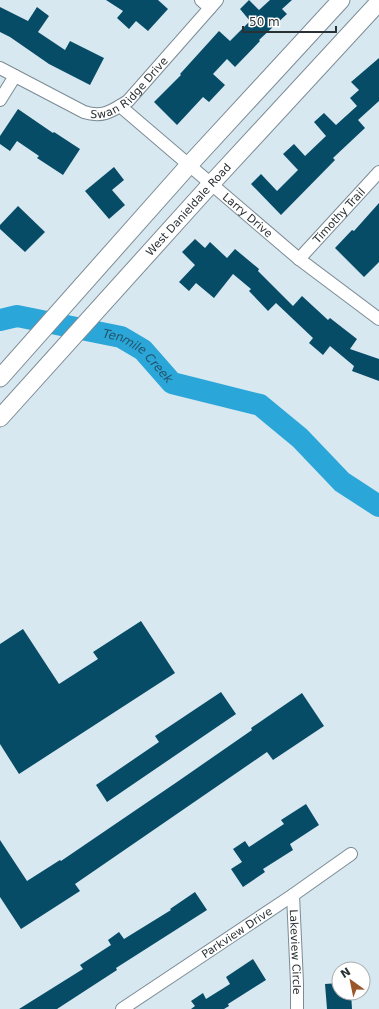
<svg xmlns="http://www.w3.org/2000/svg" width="379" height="1009" viewBox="0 0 379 1009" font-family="'DejaVu Sans',sans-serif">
<rect width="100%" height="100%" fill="#d7e8f1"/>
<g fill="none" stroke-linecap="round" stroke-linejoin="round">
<path stroke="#2ba6d9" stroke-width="22" id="s1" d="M0 320 17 316 121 337 143 350 172 383 260 405 300 438 342 482 379 506"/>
</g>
<g fill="#074c67">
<polygon points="106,0 158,0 168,9 148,31 136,21 129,29 117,18 123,11"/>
<polygon points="249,0 259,10 270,0 292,0 282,9 287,14 259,40 260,41 235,67 227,59 213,74 225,85 209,102 203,97 177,125 154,102 181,75 180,74 219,31 230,41 250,21 240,9"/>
<polygon points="0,7 28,21 37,7 49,16 38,32 65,50 70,41 104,58 90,85 49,64 10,37 0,32"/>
<polygon points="379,58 379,101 358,120 365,128 333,158 335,160 281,215 251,184 261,174 277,191 298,170 283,154 294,144 305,156 326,136 314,122 324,113 336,125 357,106 350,98 359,90 351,82"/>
<polygon points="18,109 53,133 54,132 80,149 63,175 37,158 39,156 17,141 10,151 0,144 0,136"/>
<polygon points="114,167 124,180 112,190 125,205 109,219 85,191"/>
<polygon points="379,203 379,262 364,277 335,248 352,230 354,231"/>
<polygon points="18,206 45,232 25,252 0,229 0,225"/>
<polygon points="195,239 205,248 210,242 227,258 235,249 259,269 258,271 293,306 302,296 328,320 330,318 357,339 350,349 379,359 379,381 352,371 354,366 330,346 323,355 309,343 313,338 276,303 268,311 249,291 251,289 233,274 214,298 196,283 189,291 179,282 195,265 182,252"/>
<polygon points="141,621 175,673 19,774 0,744 0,644 23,629 59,684 98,659 93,652"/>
<polygon points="221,692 236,714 107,802 96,785 159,742 155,736"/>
<polygon points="302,693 324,726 273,760 267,752 75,884 80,891 21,929 0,897 0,840 27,881 60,860 61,861 177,782 252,730 251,728"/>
<polygon points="306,804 319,825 290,844 293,850 263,869 265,872 243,887 231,869 242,862 233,849 245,841 249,847 284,824 281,820"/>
<polygon points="195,892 207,910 116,968 117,970 57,1009 19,1009 83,969 80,965 111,945 108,940 119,932 124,939 171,910 170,909"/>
<polygon points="253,959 266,980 228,1004 229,1006 224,1009 191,1009 195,1006 191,1001 203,993 206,999 230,984 226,977"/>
<polygon points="339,983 339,993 351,993 352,1009 327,1009 325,984"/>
</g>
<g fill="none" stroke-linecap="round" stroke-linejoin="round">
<g stroke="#7c8b94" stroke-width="14">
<g id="street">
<polyline points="201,0 210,8"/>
<path id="s2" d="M0 68 84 112C103 118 112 111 128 101L217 0"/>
<polyline points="0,100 15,76"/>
<path id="s3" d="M120 106 299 259 379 319"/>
<path id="s4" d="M299 259 379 172"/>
<path id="s5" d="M293 895 297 983V1009"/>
<path id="s6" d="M122 1009 293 895 351 854"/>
</g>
</g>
<g stroke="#7c8b94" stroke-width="19">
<g id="secondary">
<polyline points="0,378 189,165 341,0"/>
<path id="s7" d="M0 418 211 184 379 2"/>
</g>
</g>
<use href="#street" stroke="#fff" stroke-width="12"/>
<use href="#secondary" stroke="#fff" stroke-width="17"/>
</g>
<g text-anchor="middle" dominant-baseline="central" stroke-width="4" stroke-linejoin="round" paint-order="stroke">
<g font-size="11" fill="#2a3134" stroke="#fff">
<text stroke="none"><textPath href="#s2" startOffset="150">Swan Ridge Drive</textPath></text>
<text stroke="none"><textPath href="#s7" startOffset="281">West Danieldale Road</textPath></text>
<text stroke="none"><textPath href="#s3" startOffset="168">Larry Drive</textPath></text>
<text stroke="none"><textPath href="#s4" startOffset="59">Timothy Trail</textPath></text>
<text stroke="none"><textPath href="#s6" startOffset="138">Parkview Drive</textPath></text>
<text stroke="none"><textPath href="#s5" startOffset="57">Lakeview Circle</textPath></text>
</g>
<g font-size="12" font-style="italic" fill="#245369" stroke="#fff">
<text stroke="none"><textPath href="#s1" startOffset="148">Tenmile Creek</textPath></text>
</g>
</g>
<g transform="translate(351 981) rotate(327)"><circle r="19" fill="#ffffff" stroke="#aaadae"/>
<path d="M0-3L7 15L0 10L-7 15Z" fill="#9b5629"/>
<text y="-6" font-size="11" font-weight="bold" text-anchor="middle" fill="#2a3134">N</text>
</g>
<path d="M243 26v6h93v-6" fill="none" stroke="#2a3134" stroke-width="2"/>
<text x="249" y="26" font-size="12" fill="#2a3134" stroke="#ffffff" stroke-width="3" paint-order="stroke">50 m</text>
</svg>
